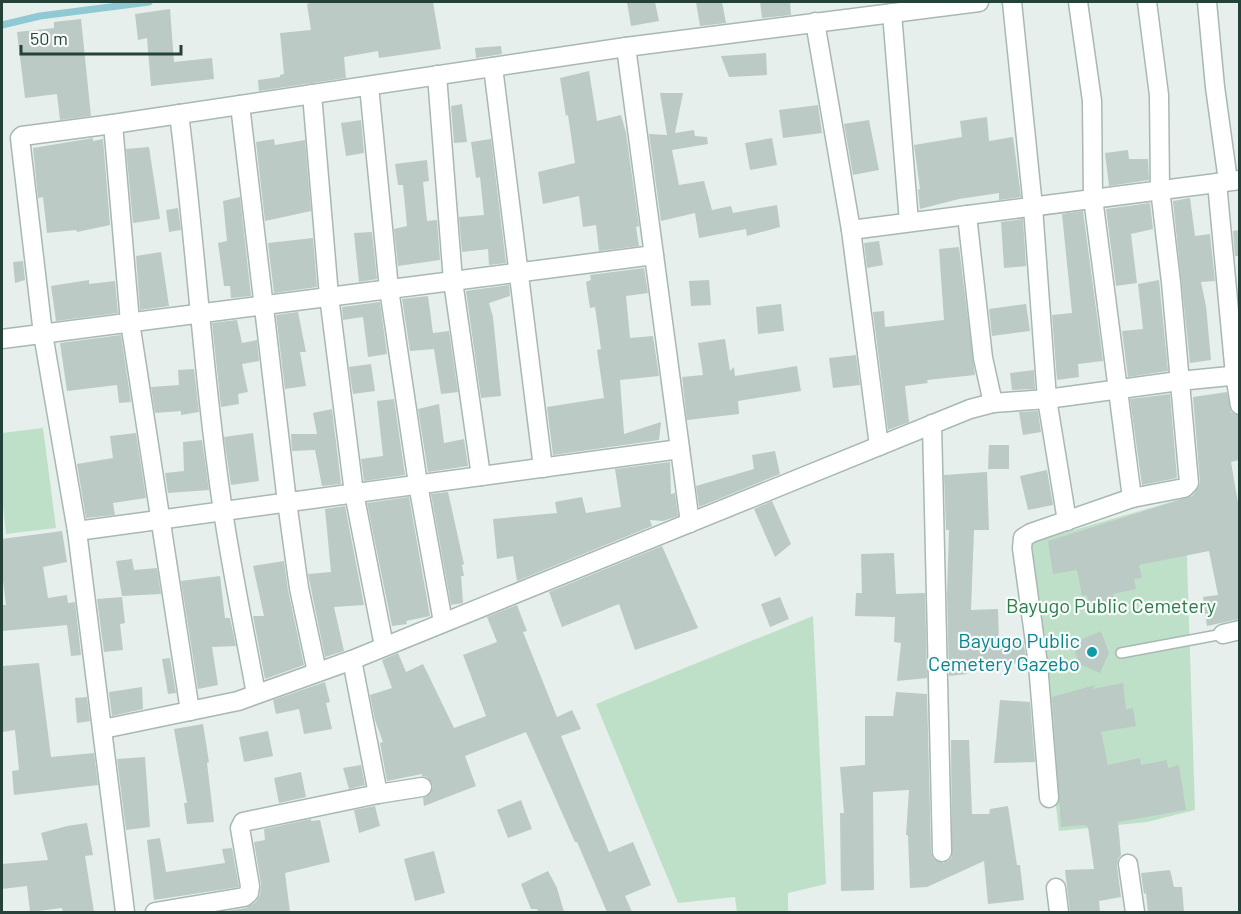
<svg xmlns="http://www.w3.org/2000/svg" width="1241" height="914" viewBox="0 0 1241 914" font-family="Barlow,sans-serif">
<rect width="100%" height="100%" fill="#e6efeb"/>
<g fill="#bfe0c8">
<polygon points="43,428 56,528 6,534 2,496 2,433"/>
<polygon points="1185,498 1195,810 1147,822 1059,831 1025,544"/>
<polygon points="813,616 826,884 788,893 788,912 737,912 735,897 678,903 596,704"/>
</g>
<g fill="none" stroke-linecap="round" stroke-linejoin="round">
<polyline stroke="#8ec9d4" stroke-width="7" points="2,25 40,16 149,2"/>
</g>
<g fill="#bbcac4">
<polygon points="314,2 433,2 441,49 379,58 378,51 344,57 346,78 259,91 258,80 280,77 280,75 284,74 280,33 311,30 307,4"/>
<polygon points="627,2 655,2 659,21 631,26"/>
<polygon points="696,2 722,2 726,23 700,26"/>
<polygon points="760,2 790,2 791,15 762,18"/>
<polygon points="170,9 174,62 212,58 214,79 151,86 147,38 138,40 135,14"/>
<polygon points="81,19 91,116 60,120 57,94 25,98 17,32 54,28 54,22"/>
<polygon points="501,46 502,54 476,58 475,48"/>
<polygon points="766,53 767,75 729,77 721,56"/>
<polygon points="589,71 597,121 621,115 626,133 639,226 636,227 639,246 599,251 596,225 583,227 579,196 543,204 538,172 575,163 568,115 566,116 560,78"/>
<polygon points="660,93 683,93 675,133 694,130 695,136 707,137 708,144 672,150 679,185 704,181 712,210 731,206 733,213 777,205 780,227 747,236 746,229 699,238 695,213 661,221 649,134 667,135"/>
<polygon points="462,104 467,142 454,143 451,106"/>
<polygon points="818,105 822,133 783,138 779,110"/>
<polygon points="987,117 989,141 1013,137 1021,197 999,200 999,193 959,199 920,209 918,190 920,189 914,145 962,137 960,121"/>
<polygon points="361,120 364,153 346,156 341,123"/>
<polygon points="869,120 879,170 853,175 844,124"/>
<polygon points="93,138 93,141 103,139 110,225 77,232 76,230 47,233 43,197 38,198 33,148"/>
<polygon points="772,138 777,165 750,170 745,143"/>
<polygon points="274,139 275,145 305,140 311,211 265,221 256,142"/>
<polygon points="491,139 506,263 489,265 488,249 462,252 459,217 484,215 480,177 476,178 471,142"/>
<polygon points="149,147 160,219 133,223 126,149"/>
<polygon points="1128,150 1129,159 1148,159 1149,180 1109,186 1105,153"/>
<polygon points="427,160 429,181 423,182 427,221 437,220 440,260 398,266 394,229 407,226 403,185 398,185 395,164"/>
<polygon points="240,197 251,296 231,298 230,286 224,286 218,243 227,241 223,201"/>
<polygon points="1190,198 1195,236 1210,234 1215,281 1201,282 1206,306 1211,360 1190,363 1173,201"/>
<polygon points="1150,203 1153,229 1131,234 1137,283 1116,286 1106,209"/>
<polygon points="178,208 181,230 169,232 166,210"/>
<polygon points="1083,211 1103,361 1078,364 1079,377 1057,380 1052,315 1072,313 1062,214"/>
<polygon points="1023,219 1026,266 1004,268 1001,222"/>
<polygon points="1239,230 1239,256 1235,256 1233,231"/>
<polygon points="372,232 377,279 359,282 354,233"/>
<polygon points="313,238 317,287 274,293 268,243"/>
<polygon points="879,241 883,265 867,268 864,243"/>
<polygon points="959,247 975,375 927,380 928,383 905,386 909,422 888,430 873,312 884,311 885,327 944,320 939,249"/>
<polygon points="161,252 169,306 140,310 136,256"/>
<polygon points="23,261 25,280 15,283 13,262"/>
<polygon points="644,268 648,293 626,296 630,338 653,336 659,376 620,380 624,434 661,422 659,440 553,455 547,407 604,398 597,350 601,349 595,307 590,308 586,282 591,280 590,275"/>
<polygon points="89,280 89,284 115,281 118,313 56,321 51,286"/>
<polygon points="709,280 711,305 691,306 689,281"/>
<polygon points="1159,280 1168,371 1128,377 1122,331 1143,329 1138,284"/>
<polygon points="509,285 510,296 489,303 493,317 501,396 481,398 466,291"/>
<polygon points="428,296 433,333 449,331 458,392 441,394 434,349 410,351 402,299"/>
<polygon points="380,302 387,354 368,357 363,317 343,320 342,307"/>
<polygon points="781,304 784,331 758,334 756,307"/>
<polygon points="1026,304 1030,331 992,336 989,309"/>
<polygon points="298,312 306,352 300,352 306,386 285,389 276,315"/>
<polygon points="237,320 242,343 257,340 259,361 242,364 248,392 238,394 239,404 221,407 212,323"/>
<polygon points="121,335 131,402 119,403 117,385 67,391 60,343"/>
<polygon points="725,339 730,371 734,367 735,376 797,366 801,391 738,401 739,414 687,420 682,377 703,375 698,343"/>
<polygon points="856,355 860,385 833,388 829,358"/>
<polygon points="371,364 375,391 353,394 349,367"/>
<polygon points="194,369 199,412 181,415 181,411 155,413 151,387 179,385 178,370"/>
<polygon points="1034,370 1035,389 1012,390 1010,373"/>
<polygon points="1227,392 1231,412 1239,416 1239,460 1231,462 1239,509 1239,619 1207,626 1203,597 1218,595 1209,551 1139,565 1142,578 1134,579 1136,589 1113,594 1116,608 1090,611 1087,595 1082,596 1077,570 1053,574 1048,541 1192,496 1199,487 1200,482 1193,397"/>
<polygon points="1170,394 1177,478 1142,485 1130,399"/>
<polygon points="394,399 405,475 364,481 361,459 383,456 377,401"/>
<polygon points="439,404 444,443 464,439 468,466 428,472 418,409"/>
<polygon points="332,409 341,484 322,486 315,450 292,451 291,434 317,434 313,413"/>
<polygon points="1038,411 1041,432 1023,435 1019,412"/>
<polygon points="136,433 146,498 113,503 115,515 86,518 77,464 113,458 110,436"/>
<polygon points="253,433 259,481 231,485 224,437"/>
<polygon points="202,440 209,490 168,493 165,473 184,471 183,442"/>
<polygon points="989,445 1009,445 1009,469 988,469"/>
<polygon points="775,451 780,474 699,507 696,486 754,469 752,455"/>
<polygon points="670,462 671,494 675,493 678,516 663,521 650,520 652,526 517,581 513,556 497,559 493,519 557,513 555,502 582,497 586,513 621,507 615,469"/>
<polygon points="1047,470 1053,505 1028,510 1020,476"/>
<polygon points="987,472 989,530 974,530 971,610 998,609 999,643 1023,640 1027,663 967,665 967,674 949,676 947,593 949,530 946,530 944,475"/>
<polygon points="448,492 464,564 462,565 464,576 461,576 463,603 451,605 431,494"/>
<polygon points="409,497 430,616 406,621 407,624 392,626 367,503"/>
<polygon points="772,501 791,544 775,557 754,509"/>
<polygon points="345,506 364,605 334,607 344,651 325,657 308,574 331,572 325,509"/>
<polygon points="62,531 67,562 43,567 48,598 67,595 68,603 75,602 81,655 71,656 67,625 2,631 2,605 6,605 2,573 2,539"/>
<polygon points="662,546 698,628 635,650 619,604 562,627 549,592"/>
<polygon points="894,553 896,594 925,593 927,678 897,681 901,643 894,642 895,617 855,616 856,593 862,593 861,554"/>
<polygon points="132,559 134,570 157,568 161,594 122,596 116,561"/>
<polygon points="284,561 288,590 304,665 265,679 253,616 264,616 253,566"/>
<polygon points="220,576 225,618 230,618 236,646 212,647 218,685 198,689 181,581"/>
<polygon points="122,597 125,623 120,624 123,650 104,652 97,599"/>
<polygon points="780,597 789,619 770,627 761,604"/>
<polygon points="517,605 527,631 523,632 557,717 572,710 581,729 561,736 609,852 633,842 651,885 625,896 632,912 607,912 577,842 575,842 526,732 465,756 476,786 424,806 423,798 429,795 433,786 427,777 422,776 422,774 387,781 380,743 383,742 375,720 370,695 392,688 382,660 398,653 406,672 423,664 454,728 486,716 463,655 497,642 487,617"/>
<polygon points="1101,631 1109,653 1100,673 1079,664 1075,652 1080,640"/>
<polygon points="170,658 176,693 168,694 162,659"/>
<polygon points="39,663 51,757 94,753 98,785 14,795 12,771 19,770 15,730 2,732 2,666"/>
<polygon points="325,682 330,702 326,703 332,729 304,734 299,709 276,714 273,700"/>
<polygon points="1123,683 1126,709 1133,708 1136,726 1101,732 1108,765 1140,758 1141,765 1167,760 1168,768 1179,765 1186,810 1118,822 1121,855 1118,859 1117,866 1121,897 1099,901 1100,912 1070,912 1065,870 1094,869 1088,827 1085,825 1061,827 1052,697 1095,685 1093,689"/>
<polygon points="142,687 143,709 112,716 109,692"/>
<polygon points="896,692 927,694 931,852 933,858 943,863 948,861 952,857 951,740 969,740 972,814 989,814 990,809 1008,806 1017,865 1020,865 1024,900 988,904 984,861 927,887 910,888 908,835 906,835 909,790 873,792 874,890 841,891 840,813 844,813 840,767 865,765 865,716 893,716"/>
<polygon points="87,697 90,721 77,723 75,698"/>
<polygon points="1000,700 1030,702 1035,762 994,763"/>
<polygon points="203,724 209,762 207,763 214,822 187,824 184,803 187,803 174,729"/>
<polygon points="268,731 273,756 244,762 239,737"/>
<polygon points="145,757 150,827 126,830 117,759"/>
<polygon points="361,765 365,785 349,789 343,768"/>
<polygon points="301,772 306,797 279,803 274,778"/>
<polygon points="521,800 532,829 508,838 497,810"/>
<polygon points="375,806 380,826 359,833 354,810"/>
<polygon points="311,819 311,821 320,820 330,862 285,873 290,912 220,912 246,908 256,902 260,895 261,884 254,842 265,840 264,829"/>
<polygon points="87,823 93,855 85,856 94,912 63,912 62,908 30,912 27,886 2,889 2,864 48,860 41,833 67,826"/>
<polygon points="160,838 166,872 225,863 222,849 232,848 239,887 154,900 147,840"/>
<polygon points="434,851 445,893 415,901 404,859"/>
<polygon points="1170,870 1174,887 1182,887 1184,912 1148,912 1146,893 1144,894 1141,873"/>
<polygon points="548,871 557,888 564,912 538,912 537,909 531,909 521,884"/>
</g>
<g fill="none" stroke-linecap="round" stroke-linejoin="round">
<g stroke="#a8b8b2" stroke-width="12">
<polyline id="service" points="1121,653 1223,634"/>
</g>
<g stroke="#a8b8b2" stroke-width="21">
<g id="minor">
<polyline points="1012,2 1033,207 1047,399 1067,521"/>
<polyline points="1078,2 1092,101 1093,198 1132,498"/>
<polyline points="1207,2 1215,87 1228,181"/>
<polyline points="892,13 909,222"/>
<polyline points="815,22 851,230 879,446"/>
<polyline points="626,47 690,523"/>
<polyline points="493,67 543,468"/>
<polyline points="437,75 453,281 481,476"/>
<polyline points="369,86 389,289 418,484 443,622"/>
<polyline points="312,94 329,296 354,493 384,646"/>
<polyline points="240,105 287,502 299,588 317,672"/>
<path d="M179 114C196 246 203 379 223 511 232 572 245 633 256 694"/>
<polyline points="113,124 130,322 190,711"/>
<polyline points="1217,183 1235,375 1240,405"/>
<polyline points="967,215 983,358 993,403"/>
<polyline points="851,230 1240,180"/>
<polyline points="2,339 654,255"/>
<polyline points="932,424 942,852"/>
<polyline points="77,531 680,449"/>
<polyline points="1223,634 1240,630"/>
<polyline points="352,660 378,794"/>
<polyline points="103,729 238,701 352,660 970,409 993,403 1047,399 1179,381 1240,375"/>
<polyline points="1049,798 1038,664 1022,548 1023,538 1031,533 1132,498 1184,488 1189,483 1171,282 1160,189 1159,95 1147,2"/>
<polyline points="1128,864 1135,912"/>
<polyline points="1056,888 1059,912"/>
<polyline points="125,912 77,531 43,334 20,138 22,136 113,124 626,47 979,2"/>
<polyline points="155,912 244,897 249,893 250,886 240,828 243,822 378,794 422,787"/>
</g>
</g>
<use href="#service" stroke="#fff" stroke-width="9"/>
<use href="#minor" stroke="#fff" stroke-width="18"/>
</g>
<circle fill="#0f9aa8" stroke="#f7fbf9" stroke-width="2" cx="1092" cy="652" r="6"/>
<g text-anchor="middle" dominant-baseline="central" stroke-width="4.5" stroke-linejoin="round" paint-order="stroke">
<g font-size="20" fill="#2d7a4b" stroke="#f7fbf9">
<text x="1111" y="605">Bayugo Public Cemetery</text>
</g>
<g font-size="20" fill="#0d838f" stroke="#f7fbf9" text-anchor="end">
<text x="1080" y="640">Bayugo Public<tspan x="1080" dy="23">Cemetery Gazebo</tspan></text>
</g>
</g>
<rect width="1241" height="914" fill="none" stroke="#24423a" stroke-width="6"/>
<path d="M21 45v9h160v-9" fill="none" stroke="#24423a" stroke-width="3"/>
<text x="30" y="45" font-size="18" fill="#24423a" stroke="#f7fbf9" stroke-width="4.5" paint-order="stroke">50 m</text>
</svg>
